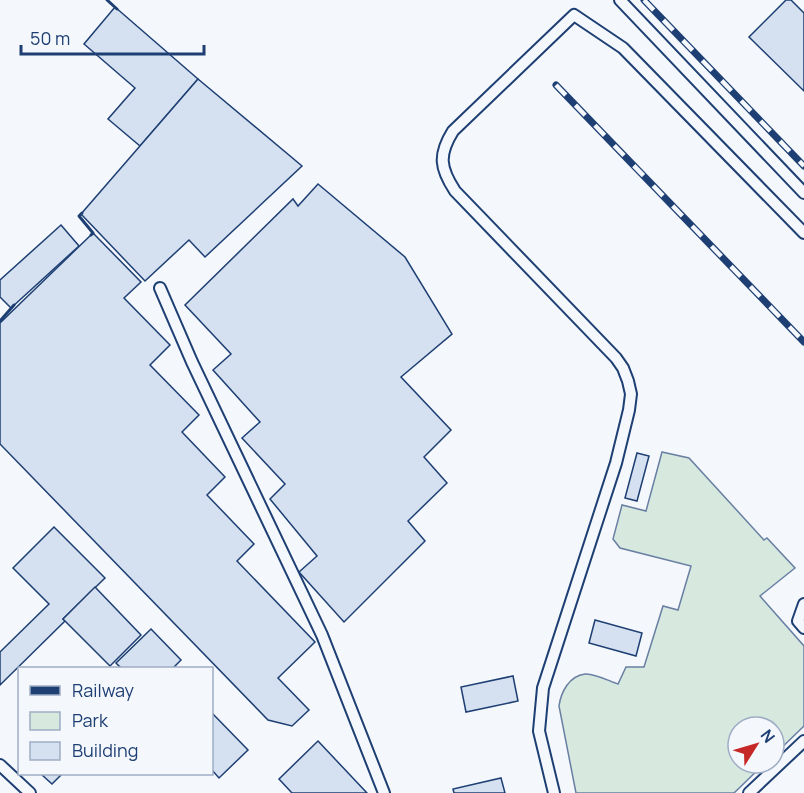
<svg xmlns="http://www.w3.org/2000/svg" width="804" height="793" viewBox="0 0 804 793" font-family="Manrope,sans-serif">
<rect width="100%" height="100%" fill="#f4f7fb"/>
<path fill="#d7e8df" stroke="#687fa3" stroke-width="1.5" d="M662 452 689 458 764 540 767 538 795 568 760 596 804 646V726L774 755V727H738V763H765L734 793H576L559 706C561 692 569 676 585 674 594 673 609 681 618 684L626 667H644L663 606 678 610 691 566 620 548 613 539 622 505 646 511Z"/>
<g fill="#d5e0f0" stroke="#1d3f73" stroke-width="1.5">
<polygon points="786,0 791,0 804,13 804,91 749,37"/>
<polygon points="115,7 198,79 140,146 108,119 135,88 84,44"/>
<polygon points="198,79 302,166 205,257 189,240 145,281 81,214"/>
<polygon points="318,184 405,257 452,334 401,377 451,430 424,457 447,483 408,521 425,541 344,622 299,572 317,556 270,499 285,484 242,438 260,422 213,370 231,354 185,305 293,199 298,206"/>
<polygon points="61,225 79,246 11,308 0,297 0,280"/>
<polygon points="93,233 141,282 124,298 170,345 150,365 199,415 182,432 225,477 207,495 254,544 237,561 315,642 278,678 309,710 292,726 268,720 0,444 0,323"/>
<polygon points="637,453 649,456 637,501 625,498"/>
<polygon points="54,527 105,578 63,619 65,621 0,685 0,652 49,604 13,568"/>
<polygon points="95,587 141,635 110,666 63,619"/>
<polygon points="595,620 642,633 636,656 589,643"/>
<polygon points="151,629 181,660 173,668 121,668 116,663"/>
<polygon points="513,676 518,701 466,712 461,687"/>
<polygon points="212,713 248,750 219,778 212,770"/>
<polygon points="318,741 367,793 292,793 279,779"/>
<polygon points="41,774 62,774 52,784"/>
<polygon points="501,778 505,793 454,793 453,789"/>
</g>
<g fill="none" stroke-linecap="round" stroke-linejoin="round">
<g stroke="#1d3f73" stroke-width="14">
<g id="lane">
<polyline points="620,0 804,193"/>
<polyline points="160,288 192,362 322,635 384,793"/>
<polyline points="804,604 798,621 804,628"/>
<polyline points="0,765 30,793"/>
<path d="M554 793 539 731 543 688 616 463 629 410 631 394 628 381 623 368 616 358 455 191C440 168 438 155 453 131L574 15 623 48 804 233"/>
<polyline points="749,793 804,741"/>
</g>
</g>
<use href="#lane" stroke="#f4f7fb" stroke-width="10"/>
<g stroke="#1d3f73" stroke-width="7">
<g id="rail">
<polyline points="644,0 804,166"/>
<polyline points="556,85 804,342"/>
</g>
</g>
<use href="#rail" stroke="#f4f7fb" stroke-width="4.5" stroke-dasharray="14" stroke-linecap="butt"/>
<g stroke="#1d3f73" stroke-width="3">
<polyline points="107,0 117,9"/>
<polyline points="82,213 79,216 93,233 91,235"/>
<polyline points="0,321 14,305"/>
</g>
</g>
<rect x="18" y="667" width="195" height="108" fill="#f4f7fb" stroke="#9eadc5" stroke-width="1.5"/>
<rect x="30" y="686" width="30" height="9" fill="#1d3f73" stroke="#9eadc5" stroke-width="1.5"/>
<text x="72" y="697" font-size="18" fill="#1d3f73">Railway</text>
<rect x="30" y="712" width="30" height="18" fill="#d7e8df" stroke="#9eadc5" stroke-width="1.5"/>
<text x="72" y="727" font-size="18" fill="#1d3f73">Park</text>
<rect x="30" y="742" width="30" height="18" fill="#d5e0f0" stroke="#9eadc5" stroke-width="1.5"/>
<text x="72" y="757" font-size="18" fill="#1d3f73">Building</text>
<g transform="translate(756 745) rotate(53)"><circle r="28" fill="#f4f7fb" stroke="#9eadc5" stroke-width="1.5"/>
<path d="M0-4.5L10 22L0 15L-10 22Z" fill="#c62828"/>
<text y="-9" font-size="16" font-weight="bold" text-anchor="middle" fill="#1d3f73">N</text>
</g>
<path d="M21 45v9h183v-9" fill="none" stroke="#1d3f73" stroke-width="3"/>
<text x="30" y="45" font-size="18" fill="#1d3f73" stroke="#f4f7fb" stroke-width="4.5" paint-order="stroke">50 m</text>
</svg>
